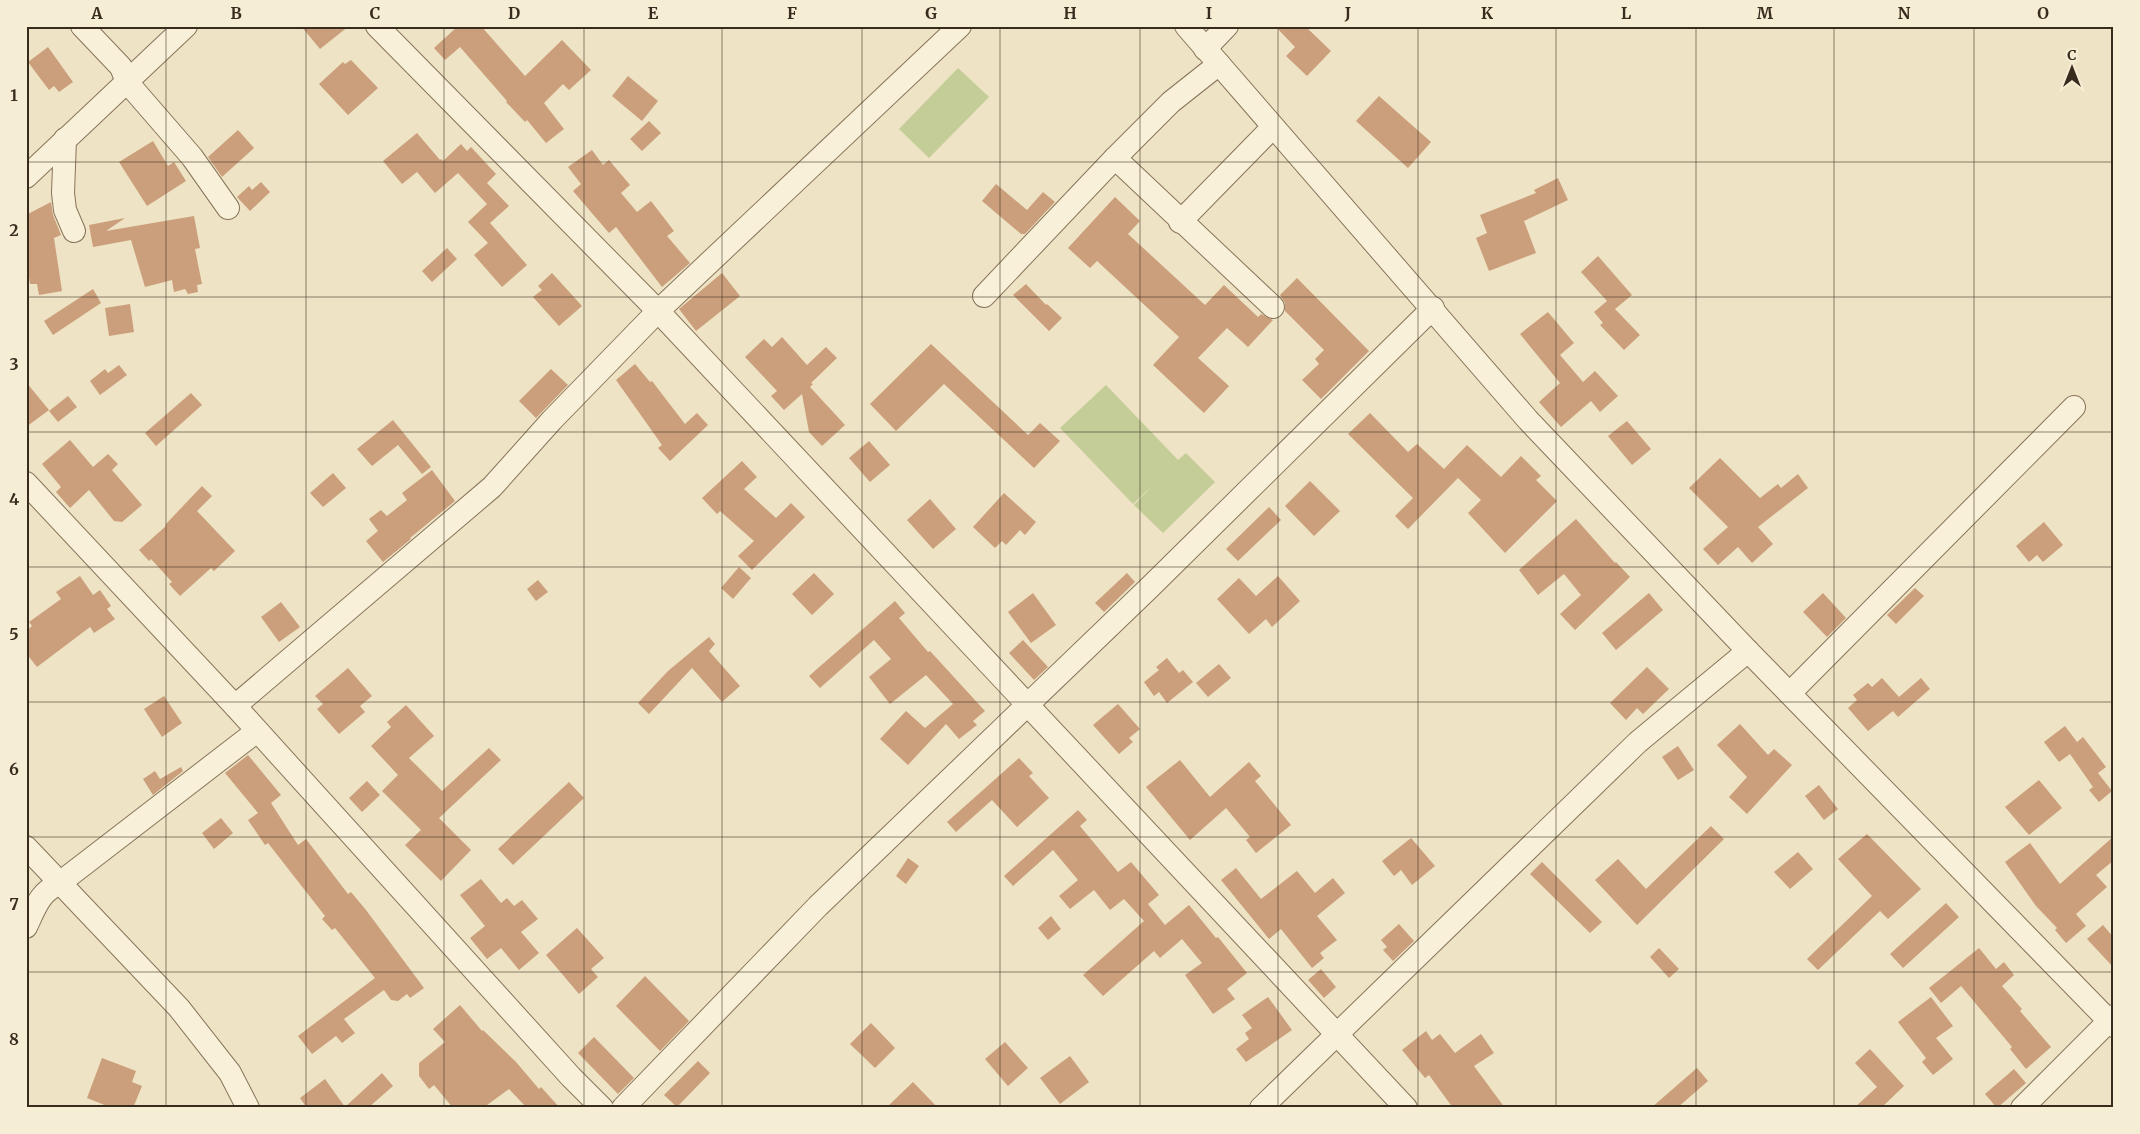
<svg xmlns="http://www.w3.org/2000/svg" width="2140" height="1134" viewBox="0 0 2140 1134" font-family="Merriweather,serif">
<rect width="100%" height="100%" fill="#eee3c4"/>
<g fill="#c4cc98">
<polygon points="958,68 989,97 929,158 899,129"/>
<polygon points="1106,385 1178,460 1186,453 1215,482 1163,533 1134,505 1153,485 1133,504 1060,428"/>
</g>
<g fill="#cb9f7b">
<polygon points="301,26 349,26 320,49"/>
<polygon points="458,26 481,26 525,76 562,40 591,70 569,90 563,84 544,103 564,129 546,143 527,120 525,122 506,102 507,101 460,47 445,60 434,48"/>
<polygon points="1275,26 1305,26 1331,51 1307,76 1286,56 1295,47"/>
<polygon points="48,47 73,82 59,92 54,86 49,90 28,62"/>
<polygon points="351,60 378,88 348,115 319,84 343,62 345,64"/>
<polygon points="628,76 658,101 642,121 612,96"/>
<polygon points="1379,96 1431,142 1408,168 1356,121"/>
<polygon points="649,121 661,133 642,151 630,139"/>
<polygon points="238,130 254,148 222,177 208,157"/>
<polygon points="417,133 440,160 441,159 443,161 461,144 467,151 471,147 496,174 487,183 509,206 490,223 527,265 502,287 474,255 488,243 468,222 487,204 458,173 435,193 417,172 402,184 383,161"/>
<polygon points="153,141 168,166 174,162 186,181 147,206 119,162"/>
<polygon points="592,150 603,165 609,160 630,185 621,193 637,212 651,201 674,231 667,236 690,263 662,287 616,227 609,233 573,191 581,184 568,167"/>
<polygon points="1558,178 1568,200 1524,221 1536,253 1489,271 1476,238 1487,233 1480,215 1536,193 1534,190"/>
<polygon points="261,182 270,192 250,211 237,197 249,186 252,190"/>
<polygon points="996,184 1027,210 1043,192 1055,202 1025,234 1021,234 982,201"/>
<polygon points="1115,197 1140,221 1128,234 1205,305 1224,285 1258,317 1261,314 1273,320 1248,347 1227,328 1198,358 1229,386 1204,413 1153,365 1179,337 1097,261 1090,268 1068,248"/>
<polygon points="51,202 53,215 61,235 54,238 62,291 39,295 37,284 30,284 26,257 26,215"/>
<polygon points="194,216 200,248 195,249 202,284 197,285 198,292 188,294 185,289 174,292 172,280 145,287 131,240 93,247 89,225 125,218 106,231"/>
<polygon points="447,248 457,259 432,282 422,271"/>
<polygon points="1598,256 1632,295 1615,309 1640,335 1624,350 1600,325 1603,323 1594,312 1607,301 1581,272"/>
<polygon points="552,273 582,306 559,326 533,297 542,290 538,286"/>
<polygon points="722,273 740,296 696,331 679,309"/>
<polygon points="1297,278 1369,351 1321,399 1302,380 1319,364 1315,359 1324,350 1285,311 1285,303 1280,295"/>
<polygon points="1026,284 1046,305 1047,304 1062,318 1049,331 1013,295"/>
<polygon points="93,289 101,303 53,335 44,321"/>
<polygon points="130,304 134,332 109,336 105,308"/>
<polygon points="1548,312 1574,343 1560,355 1583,382 1595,371 1618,396 1600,412 1591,401 1561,427 1539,402 1560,383 1520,334"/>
<polygon points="782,337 807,365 826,347 837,358 811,383 813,384 810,387 845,425 822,446 809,432 802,394 784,410 771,396 777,391 745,357 764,339 772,347"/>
<polygon points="931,344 1028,435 1040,423 1060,441 1034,468 944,384 896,431 870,404"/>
<polygon points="635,364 650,382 652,381 685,424 697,413 708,425 670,461 658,448 662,445 616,380"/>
<polygon points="119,365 127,375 100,395 90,381 105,369 108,373"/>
<polygon points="551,369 568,385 536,418 519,401"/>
<polygon points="26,382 49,410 26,427"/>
<polygon points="191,393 202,405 156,446 145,433"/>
<polygon points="68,396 77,407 58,422 49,411"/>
<polygon points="1370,413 1408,452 1417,444 1444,469 1467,445 1501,477 1521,456 1541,476 1536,480 1557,501 1505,553 1468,513 1481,500 1458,478 1408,529 1395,516 1413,498 1348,434"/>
<polygon points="393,420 431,467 422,474 398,445 372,466 357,449"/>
<polygon points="1627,421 1651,449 1632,465 1608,436"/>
<polygon points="70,440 93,467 108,454 118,464 112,470 142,505 122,522 114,521 89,490 70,508 56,492 61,487 42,464"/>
<polygon points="869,441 890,465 870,482 849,458"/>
<polygon points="1720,458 1760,498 1778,484 1781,488 1798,474 1808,488 1758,527 1773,544 1752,563 1738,547 1718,565 1703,549 1728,527 1689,488"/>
<polygon points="742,461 757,477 744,489 776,518 791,503 805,517 752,570 738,556 754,541 720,511 717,514 702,498"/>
<polygon points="432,470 455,501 410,538 411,539 383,562 366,541 378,531 369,519 381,510 387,516 407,500 402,493"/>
<polygon points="333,473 346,488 323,507 310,493"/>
<polygon points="1310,481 1340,511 1314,536 1285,506"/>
<polygon points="202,486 212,496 197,511 235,551 214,571 211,568 180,596 169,584 172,582 151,559 149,561 139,550 166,526 165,525"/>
<polygon points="1004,493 1036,522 1025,535 1020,530 1006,545 1002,541 995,548 973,527"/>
<polygon points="930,499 956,529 933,549 907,520"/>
<polygon points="1269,507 1281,520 1238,561 1226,549"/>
<polygon points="1576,519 1615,563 1616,562 1630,577 1575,630 1560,614 1581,595 1564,574 1538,595 1519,570"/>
<polygon points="2044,522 2063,545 2043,562 2037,555 2029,562 2016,546"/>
<polygon points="739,567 751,578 733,599 721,588"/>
<polygon points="814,573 834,594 812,615 792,594"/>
<polygon points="1127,573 1135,582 1104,612 1095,603"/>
<polygon points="80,576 93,595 100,590 111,606 107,609 115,619 94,633 90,627 37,667 26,653 26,631 32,626 29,622 61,599 56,592"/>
<polygon points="1278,576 1300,601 1272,627 1266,619 1249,634 1217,599 1239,578 1256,596"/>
<polygon points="538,580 548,592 536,601 527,589"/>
<polygon points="1915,588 1924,596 1896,624 1887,615"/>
<polygon points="1033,593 1056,625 1031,643 1008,612"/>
<polygon points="1649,593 1663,610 1616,650 1602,633"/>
<polygon points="1823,593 1846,618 1827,637 1803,612"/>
<polygon points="895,601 905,613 899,618 928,652 930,651 985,711 973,721 977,725 959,739 946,724 908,765 880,739 906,711 925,728 953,704 926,675 890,704 869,677 891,659 874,640 820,688 809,676"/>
<polygon points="281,602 300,627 279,642 261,617"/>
<polygon points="709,637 715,644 709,651 740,686 722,702 692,668 649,714 638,703 668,671"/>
<polygon points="1023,640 1048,667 1034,680 1009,653"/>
<polygon points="1167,658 1179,673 1183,670 1193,682 1167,703 1159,692 1154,696 1144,682 1159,670 1156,667"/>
<polygon points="1219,664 1231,678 1208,697 1196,683"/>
<polygon points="1647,667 1669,689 1643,714 1637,708 1626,720 1610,703"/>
<polygon points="348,668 372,696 360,706 365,712 339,734 317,709 323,704 315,696"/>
<polygon points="1882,678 1899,697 1921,678 1930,689 1898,717 1893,711 1868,731 1848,708 1857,700 1853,695 1868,683 1872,687"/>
<polygon points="164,696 182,723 162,737 144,709"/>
<polygon points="1118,704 1140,729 1129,738 1133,742 1119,754 1093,725"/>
<polygon points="406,705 434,736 409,758 442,791 489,748 501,760 439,818 471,850 441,881 405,845 421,830 382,791 398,775 371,746 391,727 387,722"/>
<polygon points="1740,724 1768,755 1774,749 1792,765 1747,814 1729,797 1747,777 1717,745"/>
<polygon points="2065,726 2077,742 2083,737 2106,767 2098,773 2112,791 2099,802 2089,790 2093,787 2070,754 2059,762 2044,742"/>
<polygon points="1678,746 1694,770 1678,780 1662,757"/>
<polygon points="248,755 281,795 271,803 298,845 306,839 348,894 351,892 366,910 424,988 410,998 407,994 398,1001 391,1000 384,990 344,1019 355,1033 342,1043 336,1036 312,1054 298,1036 375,978 335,928 332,930 322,919 325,916 268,843 265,845 248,820 258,813 225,773"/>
<polygon points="1019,758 1033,773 1029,776 1049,798 1017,827 992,800 956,832 947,822"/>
<polygon points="1180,760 1210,797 1249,762 1261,776 1255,781 1291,825 1256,853 1246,840 1250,837 1226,808 1190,840 1146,787"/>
<polygon points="181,767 183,771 153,795 143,779 155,771 160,779"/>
<polygon points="2039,780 2062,808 2029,835 2005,807"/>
<polygon points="367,781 380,795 362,812 349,798"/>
<polygon points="569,782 584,798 513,865 498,849"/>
<polygon points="1819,785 1838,809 1824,820 1805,796"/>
<polygon points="1078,810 1087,820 1080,826 1118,872 1131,862 1159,895 1148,904 1165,925 1189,905 1216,938 1218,937 1247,973 1227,989 1235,999 1213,1014 1185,975 1202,963 1182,939 1160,958 1154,951 1103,996 1083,975 1144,921 1124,899 1110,910 1094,890 1070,909 1059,896 1078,880 1053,850 1013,886 1004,876"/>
<polygon points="221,818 233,833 214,849 202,833"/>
<polygon points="1711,826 1724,839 1637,925 1595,880 1618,859 1646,889"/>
<polygon points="1867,834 1921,889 1888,919 1880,911 1818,970 1807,959 1872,896 1838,859"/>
<polygon points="2114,836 2114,860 2096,875 2107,887 2076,914 2086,926 2066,943 2055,930 2057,928 2036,906 2005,862 2030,843 2060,884"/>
<polygon points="1411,838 1435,866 1412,885 1401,870 1394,876 1382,861"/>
<polygon points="1798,852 1813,869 1790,889 1774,872"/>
<polygon points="908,858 919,866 906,884 896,876"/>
<polygon points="1542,862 1602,922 1590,933 1530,874"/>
<polygon points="1236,868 1261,899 1297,871 1315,893 1333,878 1345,893 1317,916 1337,940 1320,953 1324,958 1312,968 1281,929 1269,939 1221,880"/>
<polygon points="481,879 501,903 507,898 514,906 522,900 538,919 521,932 539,953 519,970 501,948 487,959 470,938 485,926 460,895"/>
<polygon points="1946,903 1959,917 1903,968 1890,954"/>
<polygon points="1051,916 1061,929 1048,940 1038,928"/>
<polygon points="1399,924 1414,941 1393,961 1383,950 1387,947 1381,940"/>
<polygon points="2103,925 2114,938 2114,968 2087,939"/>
<polygon points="577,928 604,958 591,969 598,977 579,994 546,955"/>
<polygon points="1659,948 1679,969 1669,978 1650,957"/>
<polygon points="1979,948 1996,969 2004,962 2014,975 2002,986 2022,1009 2020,1011 2051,1047 2026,1069 2010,1049 2012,1047 1961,986 1941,1003 1929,988"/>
<polygon points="1321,969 1336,987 1324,998 1308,980"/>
<polygon points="645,976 689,1021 660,1051 616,1006"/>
<polygon points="1268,997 1292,1030 1246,1062 1236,1049 1249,1039 1245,1033 1252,1028 1242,1015"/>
<polygon points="1931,997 1953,1026 1936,1038 1953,1059 1933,1075 1922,1062 1926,1058 1898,1022"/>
<polygon points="460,1005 482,1031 483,1030 516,1062 539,1089 541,1087 560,1108 527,1108 509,1089 483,1108 453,1108 434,1085 429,1089 419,1076 419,1063 445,1042 433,1029"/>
<polygon points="871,1023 895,1048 875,1068 850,1044"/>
<polygon points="1426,1031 1432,1040 1440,1034 1455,1053 1481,1034 1494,1053 1474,1066 1505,1108 1453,1108 1429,1075 1425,1078 1402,1050"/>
<polygon points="594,1037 634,1078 618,1094 578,1053"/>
<polygon points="1005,1042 1028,1068 1008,1086 985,1059"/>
<polygon points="1870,1049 1904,1086 1881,1108 1854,1108 1877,1087 1855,1063"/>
<polygon points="1070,1056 1089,1082 1060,1104 1040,1078"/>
<polygon points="102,1058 136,1071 132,1082 142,1086 133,1108 112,1108 87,1098"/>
<polygon points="698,1061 710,1073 677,1107 664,1095"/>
<polygon points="1697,1068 1708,1081 1677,1108 1651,1108"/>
<polygon points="2014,1069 2026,1083 1997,1108 1985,1094"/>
<polygon points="382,1073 393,1086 368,1108 307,1108 300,1098 325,1079 345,1107"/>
<polygon points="913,1082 938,1108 886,1108"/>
</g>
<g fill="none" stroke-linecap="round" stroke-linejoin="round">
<g stroke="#88755b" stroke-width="24">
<g id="minor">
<polyline points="82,26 121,67 127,82 192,157 228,208"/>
<polyline points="377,26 658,311 1406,1108"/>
<polyline points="1186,26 1528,420 1748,651 2114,1026"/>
<polyline points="1205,49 1227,26"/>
<polyline points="65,139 63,193 65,210 74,231"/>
<polyline points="1115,158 1273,307"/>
<polyline points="26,177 186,26"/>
<polyline points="1180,222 1273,127"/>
<polyline points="984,296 1115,158 1171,102 1219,64"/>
<polyline points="26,483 235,706 571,1077 602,1108"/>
<polyline points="1790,693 2074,407"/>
<polyline points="235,706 492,487 552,420 658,311 960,26"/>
<polyline points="26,847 179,1008 230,1073 248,1108"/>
<path d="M26 927C36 906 39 893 61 882L257 731"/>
<polyline points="623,1108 818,906 1149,588 1433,308"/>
<polyline points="1261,1108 1638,742 1748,651"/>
<polyline points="2022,1108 2114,1016"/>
</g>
</g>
<use href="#minor" stroke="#f8f0d8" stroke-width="22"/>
</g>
<path fill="none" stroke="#382c1f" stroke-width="1" stroke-opacity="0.55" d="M166 26V1108M306 26V1108M444 26V1108M584 26V1108M722 26V1108M862 26V1108M1000 26V1108M1140 26V1108M1278 26V1108M1418 26V1108M1556 26V1108M1696 26V1108M1834 26V1108M1974 26V1108M26 162H2114M26 297H2114M26 432H2114M26 567H2114M26 702H2114M26 837H2114M26 972H2114"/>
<rect width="2140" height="1134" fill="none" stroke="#f5edd4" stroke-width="55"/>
<g transform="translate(2072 68)" stroke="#f5edd4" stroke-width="4" paint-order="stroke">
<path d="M0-4L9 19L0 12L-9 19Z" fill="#382c1f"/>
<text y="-8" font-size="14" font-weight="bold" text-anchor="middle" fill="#382c1f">С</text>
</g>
<rect x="28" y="28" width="2084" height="1078" fill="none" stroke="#382c1f" stroke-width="2"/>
<g font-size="16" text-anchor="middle" font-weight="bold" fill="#382c1f">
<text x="97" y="19">A</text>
<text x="236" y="19">B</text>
<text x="375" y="19">C</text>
<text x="514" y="19">D</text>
<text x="653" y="19">E</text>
<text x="792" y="19">F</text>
<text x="931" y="19">G</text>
<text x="1070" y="19">H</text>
<text x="1209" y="19">I</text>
<text x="1348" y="19">J</text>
<text x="1487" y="19">K</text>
<text x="1626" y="19">L</text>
<text x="1765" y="19">M</text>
<text x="1904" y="19">N</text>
<text x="2043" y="19">O</text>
<text x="14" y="101">1</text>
<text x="14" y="236">2</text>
<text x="14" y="370">3</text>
<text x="14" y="505">4</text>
<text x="14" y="640">5</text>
<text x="14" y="775">6</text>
<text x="14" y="910">7</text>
<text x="14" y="1045">8</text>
</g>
</svg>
